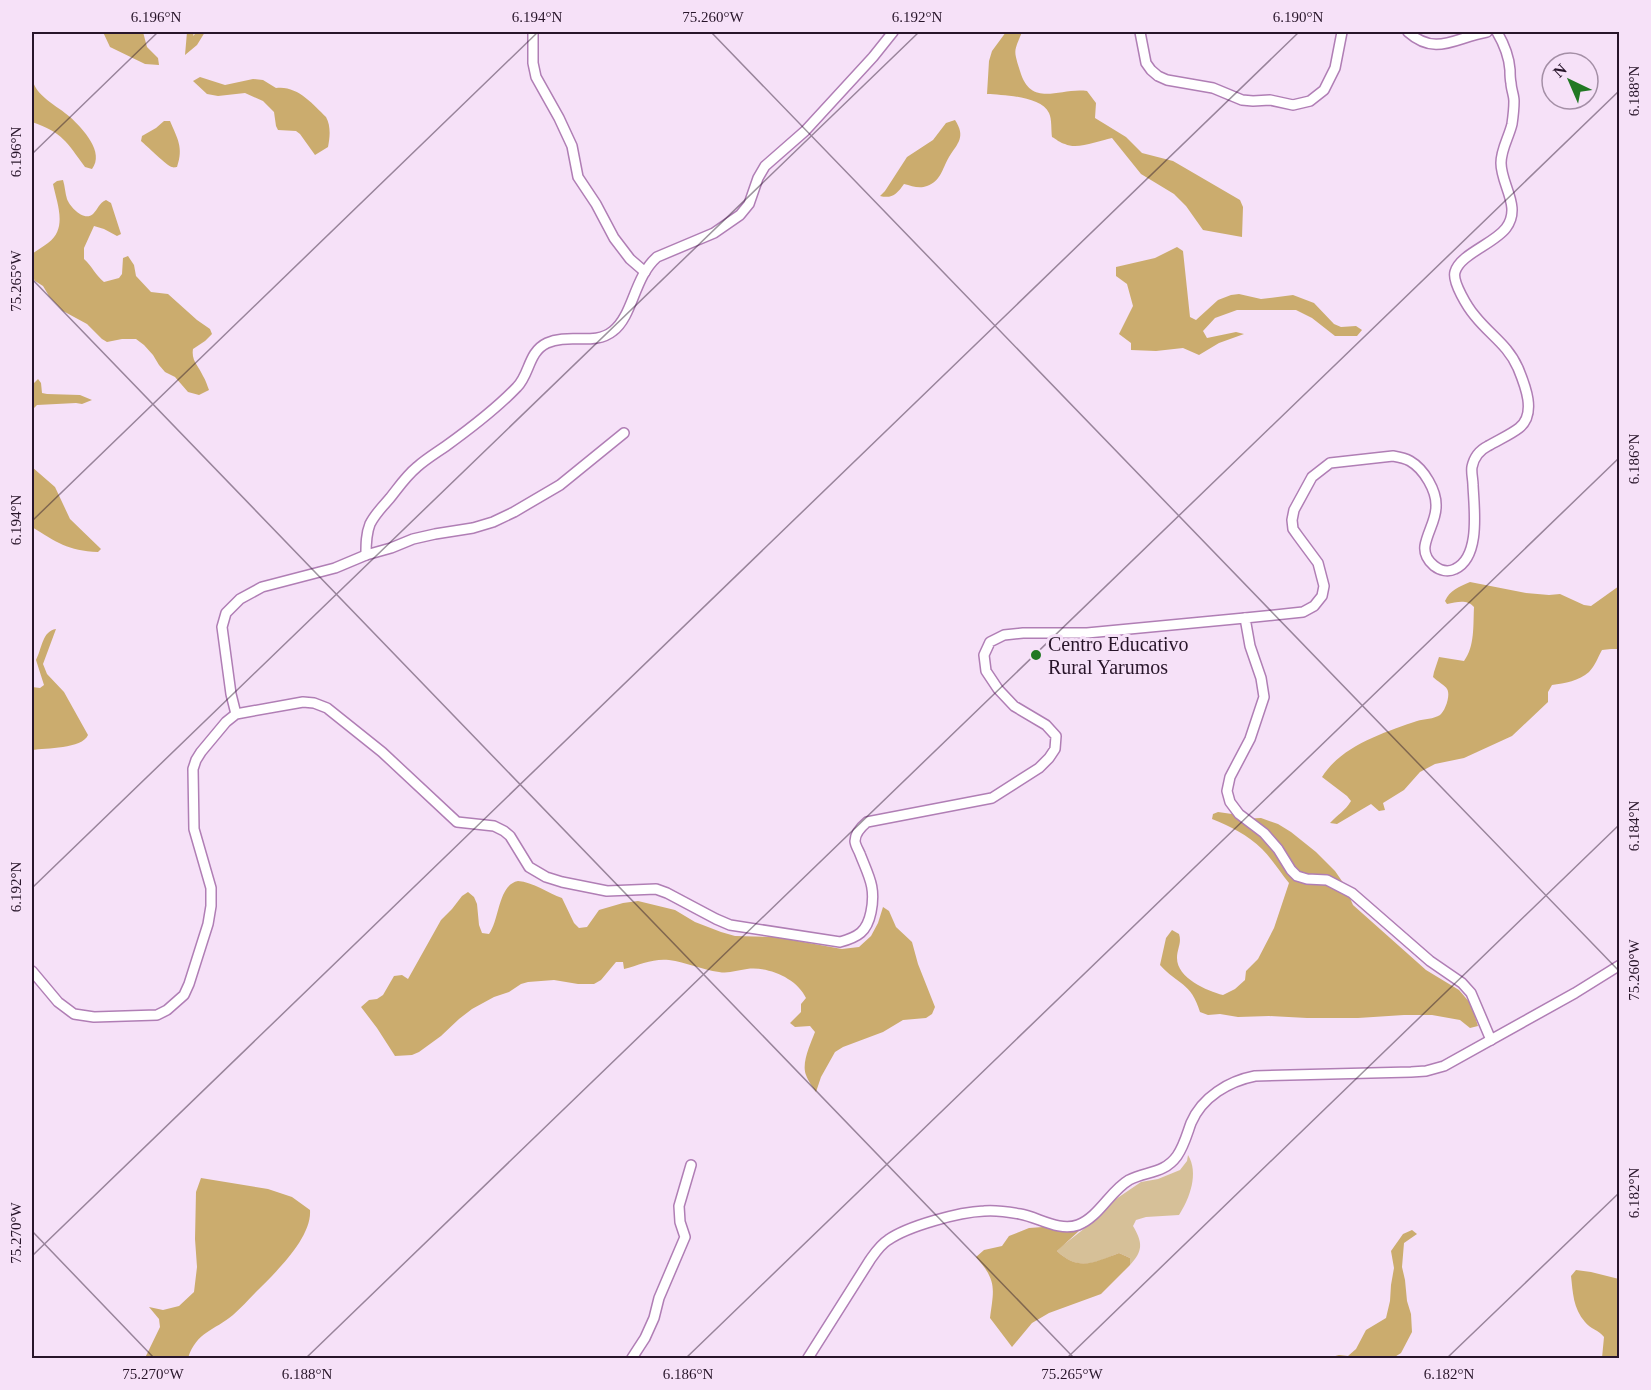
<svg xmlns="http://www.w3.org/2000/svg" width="1651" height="1390" viewBox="0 0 1651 1390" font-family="Georgia,serif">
<rect width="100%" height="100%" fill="#f6e1f8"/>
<path fill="#d6c098" d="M1188 1155C1199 1173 1190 1198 1179 1215L1146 1217 1136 1220 1133 1226C1143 1243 1143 1251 1130 1265V1258L1119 1253C1095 1263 1079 1272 1057 1251L1062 1246 1094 1221 1116 1199 1141 1182 1158 1179 1180 1170 1187 1161Z"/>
<g fill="#cbac6e">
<polygon points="103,32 143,32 147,47 158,58 159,65 145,64 110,47"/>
<polygon points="187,32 194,32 193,36 197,32 205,32 197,45 185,55"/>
<path d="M1006 32H1022C1014 52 1013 49 1020 71 1031 109 1060 87 1087 91L1096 103 1095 118 1126 137 1142 153 1173 161 1240 200 1243 207 1242 237 1203 230 1186 206 1174 194 1141 174 1112 138C1098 141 1077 150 1065 144 1060 143 1056 139 1052 137 1051 130 1052 119 1049 113 1041 96 1003 95 987 94L989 61 992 51Z"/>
<path d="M32 77C34 96 58 106 70 117 83 129 105 152 92 169L85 167C66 141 63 133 32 122Z"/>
<path d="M200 77 225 85 253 79 263 80 276 88C297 85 313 104 326 117 331 126 330 137 328 147L315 155 300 134 296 131 278 130 276 126 274 112 263 101 245 93 218 96 207 94 193 81Z"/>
<path d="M955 120C966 137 958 143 949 157 942 169 941 181 927 186 919 189 912 186 904 184 897 194 892 199 880 196L885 191 907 157 933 140 946 123Z"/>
<path d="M164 121H170C177 138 184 147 177 167 176 167 174 168 172 167 168 167 146 145 141 141L142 136 156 128Z"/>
<path d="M63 180C65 186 65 193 67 199 70 207 84 222 93 214 98 209 99 203 106 200L111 203 121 234 117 236 104 229 94 226 84 248V259C92 266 96 276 104 282L119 278 122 274 123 258 128 256 134 265 136 276 151 292 168 294 197 320 210 329 212 334 205 341 193 349C191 361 199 366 203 376 206 381 207 385 209 390L199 395 188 392 175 377 165 372 159 365 153 355 144 345 136 339H122L107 342 102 339 87 324 63 311 49 296 43 286 35 281 32 276V254C37 250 43 247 48 243 68 228 57 204 53 184L57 181Z"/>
<polygon points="1177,247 1183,251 1190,317 1196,320 1218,300 1231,295 1239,294 1261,299 1293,295 1314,303 1334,324 1341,327 1356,326 1362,330 1357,336 1335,336 1312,318 1296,310 1237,310 1215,318 1203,331 1207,338 1236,332 1244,334 1219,343 1199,355 1183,348 1156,351 1131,350 1131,343 1119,334 1133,306 1127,284 1116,276 1116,267 1155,258"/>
<polygon points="38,379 41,383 42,393 47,394 80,395 92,400 82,404 76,403 37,405 34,408 32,417 32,385"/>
<path d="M32 467 55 487 70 519 101 549 98 552C68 551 56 542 32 527Z"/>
<path d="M1470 582 1526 593 1549 595 1560 594 1584 605 1591 606 1619 586V649H1611L1602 650C1598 657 1595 666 1589 672 1579 681 1565 683 1552 685L1548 692V702L1512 736 1464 758 1435 764 1420 772 1404 790 1383 803 1385 810 1379 811 1371 804 1337 824 1330 823C1338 814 1345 811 1351 801L1347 796 1322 777C1341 746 1385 732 1417 721 1424 719 1434 719 1440 715 1445 711 1451 695 1447 689 1446 686 1437 681 1433 677L1434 672 1439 657 1464 661C1475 646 1473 625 1474 607 1467 599 1457 602 1447 604L1445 601C1450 590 1459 587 1470 582Z"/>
<path d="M56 629 43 664 47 674 64 692 88 735C82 749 46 748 32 750V687L40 688 44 685 36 660C42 649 42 631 56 629Z"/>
<path d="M1218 812 1232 814 1238 819 1261 818 1278 824 1291 832 1316 852 1335 871 1344 884 1353 905 1426 970 1459 990 1471 1004 1478 1026 1470 1028 1460 1020 1432 1015H1404L1358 1018H1307L1269 1016 1238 1017 1220 1014 1208 1015 1200 1012C1191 982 1178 985 1160 965L1166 938 1172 930 1179 934C1182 943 1177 949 1177 958 1177 978 1207 991 1223 995L1235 989 1245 980 1246 971 1258 959 1274 928 1289 883C1280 872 1272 859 1262 849 1248 835 1230 826 1212 819L1213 814Z"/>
<path d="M518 881C533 882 548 893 562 898L574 923 579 928 587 927 599 910 623 903 638 901 675 910 695 922 721 932 735 936 776 937 842 949 859 947 871 936 878 923 883 907 889 911 896 927 912 942 918 964 935 1007 932 1014 926 1018 903 1020 883 1032 843 1047 835 1052 821 1077 816 1092C813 1087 808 1081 806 1075 801 1063 811 1043 815 1032L810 1026 795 1027 790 1023 801 1012V1004L806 998C797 978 767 966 747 969 737 970 729 974 719 972 702 970 686 962 669 960 654 958 639 965 624 969L623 962H616L601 980 594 984H578L554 980 528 982 521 984 509 992 494 997 472 1009 459 1019 441 1036 419 1052 412 1055 395 1056 377 1028 361 1007 369 1000 377 999 383 995 394 976 402 975 408 979 441 920 452 909 462 896 468 892 474 897 477 904 479 925 482 933 489 934C500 918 498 885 518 881Z"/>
<path d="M201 1178 268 1189 292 1197 310 1210C312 1238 275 1273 256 1292 248 1300 241 1308 233 1315 214 1331 197 1331 188 1358H145L160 1327 159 1319 149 1307 163 1310 179 1306 194 1292 197 1267 195 1239 196 1192Z"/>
<path d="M1043 1227 1064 1231 1080 1230 1057 1251C1079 1272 1095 1262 1119 1253L1130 1258V1265L1101 1294 1049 1313 1032 1323 1012 1347 990 1318C994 1288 997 1281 976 1257L984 1250 1002 1246 1009 1236 1029 1228Z"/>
<polygon points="1412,1230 1417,1234 1404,1243 1402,1267 1405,1280 1407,1301 1411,1314 1412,1332 1401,1353 1393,1358 1328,1358 1339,1355 1348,1356 1356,1349 1366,1330 1386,1318 1390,1301 1391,1285 1394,1268 1391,1251 1403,1234"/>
<path d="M1576 1270 1591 1272 1619 1279V1358H1602L1604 1337C1599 1330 1590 1329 1585 1322 1573 1308 1573 1293 1571 1276Z"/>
</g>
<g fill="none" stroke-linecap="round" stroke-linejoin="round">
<g stroke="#b07eb5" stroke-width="12">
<g id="minor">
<polyline points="533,32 533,63 536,77 559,118 572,146 578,177 596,204 614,238 630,259 645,272"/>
<polyline points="1140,32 1146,63 1151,70 1158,76 1167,80 1213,88 1242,100 1253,101 1270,100 1293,105 1310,101 1324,90 1335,68 1342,32"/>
<path d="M1408 32C1436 57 1456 37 1487 32"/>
<path d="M366 555C366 544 366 534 370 524 375 514 383 506 390 498 398 488 406 476 417 467 426 459 436 453 446 446 471 428 496 409 517 387 530 374 528 352 547 343 568 333 595 346 613 331 633 316 634 277 657 257L714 233 740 215 749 204 758 178 765 166 805 131 873 57 893 32"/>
<polyline points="236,714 231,694 222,627 226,613 240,599 262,587 335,568 366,555 391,548 413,539 435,534 473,528 493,522 514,512 560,485 624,433"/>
<path d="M32 971 58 1002 74 1014 94 1017 157 1015 167 1010 184 995 189 984 208 924 211 906V888L194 829 193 769 196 760 201 752 226 722 236 714 303 702 314 703 327 708 382 752 457 822 494 826 504 831 510 836 529 867 546 877 562 882 607 891 656 889 667 893 716 919 730 925 840 942C858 937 867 932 871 912 876 887 869 877 860 854 859 851 855 845 855 841 855 833 861 827 867 822L992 798 1039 768 1049 758 1055 749 1056 736 1046 725 1014 706 998 689 986 671 984 655 990 642 1004 635 1023 633H1087L1245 618"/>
<path d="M1491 1040 1471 993 1462 983 1430 961 1352 893 1327 880 1307 879 1297 876 1291 870 1278 849 1264 833 1239 814 1230 802 1227 791 1230 777 1250 739 1264 697 1261 678 1250 646 1245 618 1303 612 1314 606 1322 596 1324 586 1318 563 1298 536 1293 529 1292 520 1294 510 1312 477 1330 463 1393 456C1399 457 1405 458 1410 461 1424 469 1437 491 1436 507 1436 520 1427 533 1425 546 1423 561 1441 576 1455 569 1481 557 1474 508 1473 485 1473 479 1471 472 1472 467 1474 457 1480 450 1488 446 1498 440 1510 435 1519 428 1537 414 1525 385 1518 368 1508 345 1490 335 1475 316 1468 308 1452 282 1455 272 1460 254 1494 244 1506 228 1522 207 1501 185 1501 163 1501 149 1509 137 1512 124 1513 117 1514 108 1514 101 1514 95 1511 89 1511 83 1510 79 1510 74 1510 70 1509 55 1504 44 1497 32"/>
<polyline points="632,1358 645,1338 654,1318 659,1298 685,1237 680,1222 679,1206 691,1165"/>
<path d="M808 1358 870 1260C875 1253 880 1245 888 1240 908 1226 959 1212 984 1211 995 1210 1009 1212 1020 1214 1038 1217 1059 1232 1078 1225 1099 1217 1110 1191 1129 1180 1146 1171 1164 1174 1177 1156 1184 1146 1187 1134 1191 1123 1202 1097 1229 1081 1255 1076L1411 1072 1426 1071 1444 1066 1575 993 1620 965"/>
</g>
</g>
<use href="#minor" stroke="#fff" stroke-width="9"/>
</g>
<path fill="none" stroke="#28152a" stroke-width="1.5" stroke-opacity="0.45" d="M711 32 1620 972M32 154 158 32M32 279 1074 1358M32 521 538 32M32 888 919 32M32 1231 154 1358M32 1256 1299 32M306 1358 1620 90M686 1358 1620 457M1067 1358 1620 824M1447 1358 1620 1192"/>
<circle fill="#227824" stroke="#f6e1f8" stroke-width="2" cx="1036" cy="655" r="6"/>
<g text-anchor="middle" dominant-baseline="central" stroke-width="6" stroke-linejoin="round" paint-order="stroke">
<g font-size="20" fill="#28152a" stroke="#f6e1f8" text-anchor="start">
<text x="1048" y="644">Centro Educativo<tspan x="1048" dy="23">Rural Yarumos</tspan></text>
</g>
</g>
<rect width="1651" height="1390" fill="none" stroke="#f6e1f8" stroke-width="66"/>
<g transform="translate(1570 81) rotate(316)"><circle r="28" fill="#f6e1f8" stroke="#a48fa6" stroke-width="1.5"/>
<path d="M0-4.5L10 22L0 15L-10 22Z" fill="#227824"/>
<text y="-9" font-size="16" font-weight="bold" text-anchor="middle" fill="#28152a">N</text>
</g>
<rect x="33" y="33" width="1585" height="1324" fill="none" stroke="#28152a" stroke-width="2"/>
<g font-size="15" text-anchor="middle" fill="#28152a">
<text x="156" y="22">6.196°N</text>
<text x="537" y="22">6.194°N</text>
<text x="713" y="22">75.260°W</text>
<text x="917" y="22">6.192°N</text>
<text x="1298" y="22">6.190°N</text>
<text transform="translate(1634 91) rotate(-90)" y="5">6.188°N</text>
<text transform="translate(16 152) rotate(-90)" y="5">6.196°N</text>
<text transform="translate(16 281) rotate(-90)" y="5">75.265°W</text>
<text transform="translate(1634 459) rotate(-90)" y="5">6.186°N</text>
<text transform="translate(16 520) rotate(-90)" y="5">6.194°N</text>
<text transform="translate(1634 826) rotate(-90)" y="5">6.184°N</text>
<text transform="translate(16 887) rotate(-90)" y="5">6.192°N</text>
<text transform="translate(1634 970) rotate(-90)" y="5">75.260°W</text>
<text transform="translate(1634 1193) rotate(-90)" y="5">6.182°N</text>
<text transform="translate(16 1233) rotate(-90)" y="5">75.270°W</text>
<text x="153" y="1379">75.270°W</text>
<text x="307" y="1379">6.188°N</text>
<text x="688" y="1379">6.186°N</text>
<text x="1072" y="1379">75.265°W</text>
<text x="1449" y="1379">6.182°N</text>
</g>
</svg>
